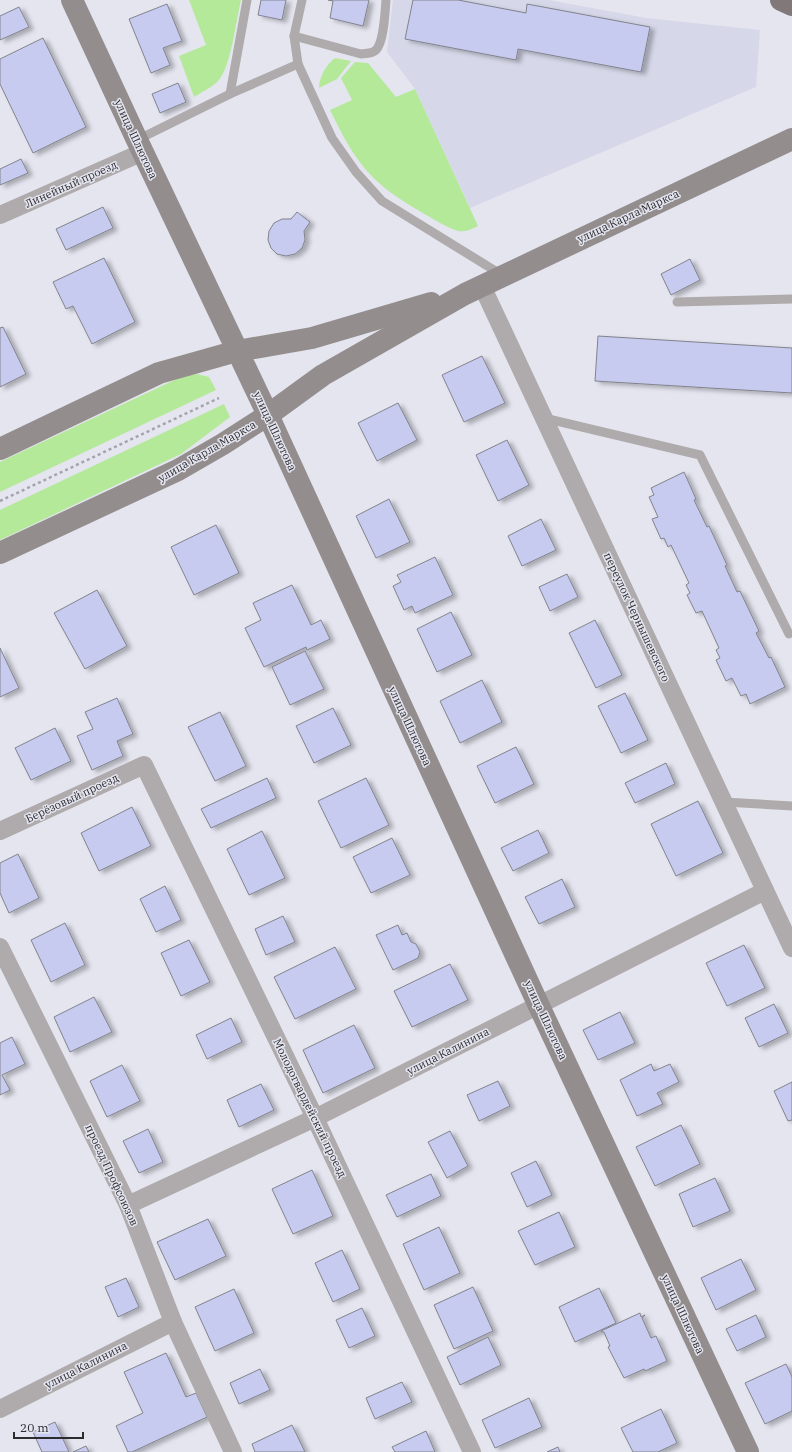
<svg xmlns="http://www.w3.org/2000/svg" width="792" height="1452" viewBox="0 0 792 1452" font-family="'IBM Plex Serif',serif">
<defs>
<filter id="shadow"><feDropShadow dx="4.5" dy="2.5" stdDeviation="2" flood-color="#0004"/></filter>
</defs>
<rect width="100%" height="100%" fill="#e4e5ef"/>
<polygon fill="#d6d8e9" points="393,0 549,0 646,18 760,30 756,87 470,208 415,89 387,52"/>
<g fill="#b5e99a">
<path d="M189 0H241C236 20 231 68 218 81 211 88 202 92 194 97L179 56 206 45Z"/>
<path d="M335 58 351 61 337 79 319 88C319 77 326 65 335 58Z"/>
<path d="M355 62 368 63 396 97 415 89 478 226C470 230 464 233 455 230 446 227 437 221 428 216 402 201 377 186 359 161 347 145 339 128 330 110L352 100 341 78Z"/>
<polygon points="197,374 209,377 216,390 0,492 0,462 183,376"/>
<polygon points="224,404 230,417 181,454 0,540 0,510"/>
</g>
<g fill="#c6cbef" stroke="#82838d" filter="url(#shadow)">
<polygon points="261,0 286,0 282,20 258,15"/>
<polygon points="328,0 369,0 363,26 330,18 333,1"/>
<polygon points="413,0 458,0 526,13 527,4 650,27 641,72 518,49 516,60 405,39"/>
<polygon points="167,4 182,41 163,48 170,65 151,73 129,19"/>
<polygon points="19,7 29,27 0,40 0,16"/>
<polygon points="43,38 86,127 33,153 0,84 0,59"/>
<polygon points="178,83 186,102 160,113 152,94"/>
<polygon points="21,159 28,173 0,185 0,169"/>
<polygon points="103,207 113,228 66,250 56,229"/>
<polygon points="297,212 310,222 304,231 305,240 302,248 295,254 286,256 277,254 271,248 268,240 269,231 274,223 282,219 291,219"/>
<polygon points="104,258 135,322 92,344 73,306 66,309 53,282"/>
<polygon points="690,259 700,280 671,295 661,274"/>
<polygon points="3,327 26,374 0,387 0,328"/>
<polygon points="598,336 792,348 792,393 595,381"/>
<polygon points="482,356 505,403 464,422 442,375"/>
<polygon points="398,403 417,440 377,461 358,423"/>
<polygon points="507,440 529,485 498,501 476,455"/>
<polygon points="684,472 696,499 694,500 707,527 709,526 727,565 725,566 737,592 740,591 759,631 756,633 769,658 771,657 785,687 750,704 746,694 741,696 732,678 726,681 716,660 720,658 716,650 719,648 702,611 696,613 687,595 690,593 686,585 689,583 671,545 668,547 664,538 661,539 652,519 658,517 649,497 654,495 651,488"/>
<polygon points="389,499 410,542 376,558 356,516"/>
<polygon points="541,519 556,550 522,566 508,536"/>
<polygon points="216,525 239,573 194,595 171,547"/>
<polygon points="435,557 453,595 415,613 412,606 404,610 393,586 401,582 397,575"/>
<polygon points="567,574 578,597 550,611 539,587"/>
<polygon points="292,585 311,625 321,620 330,639 307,650 306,647 264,667 245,628 261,620 253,603"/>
<polygon points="97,590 127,646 85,669 54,613"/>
<polygon points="451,612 472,655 437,672 417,629"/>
<polygon points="595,620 622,675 596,688 569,633"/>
<polygon points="0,648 19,688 0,697"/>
<polygon points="305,651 324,689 290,705 272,667"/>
<polygon points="482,680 502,722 460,743 440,701"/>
<polygon points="625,693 648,740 621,753 598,706"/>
<polygon points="117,698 133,734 117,741 123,756 92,770 77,736 93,729 85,712"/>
<polygon points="333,708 351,745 314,763 296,726"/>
<polygon points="220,712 246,766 215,781 188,727"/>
<polygon points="55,728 71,761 31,780 15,748"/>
<polygon points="516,747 534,784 495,803 477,766"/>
<polygon points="666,763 675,784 635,803 625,783"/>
<polygon points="267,778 276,798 211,828 201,809"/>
<polygon points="366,778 389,825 341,848 318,801"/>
<polygon points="698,801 723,853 676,876 651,824"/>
<polygon points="132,807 151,846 99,871 81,833"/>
<polygon points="538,830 549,853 513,871 501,848"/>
<polygon points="262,831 285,878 249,895 227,849"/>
<polygon points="392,838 410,875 371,893 353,857"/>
<polygon points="18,854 39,898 9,913 0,893 0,863"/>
<polygon points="562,879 575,907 539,924 525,897"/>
<polygon points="165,886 181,920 156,932 140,899"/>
<polygon points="283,916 295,942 266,955 255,929"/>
<polygon points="65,923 85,965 51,982 31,940"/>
<polygon points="398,925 402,935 407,933 411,942 416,944 420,952 418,958 393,970 376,935"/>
<polygon points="189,940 210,982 181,996 161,953"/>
<polygon points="744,945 765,988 727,1006 706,963"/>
<polygon points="335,947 356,989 295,1019 274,977"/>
<polygon points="450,964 468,1000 412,1027 394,991"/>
<polygon points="94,997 112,1032 70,1052 54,1017"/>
<polygon points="774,1004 788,1033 759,1047 745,1018"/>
<polygon points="620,1012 635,1043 598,1060 583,1030"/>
<polygon points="231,1018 242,1042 207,1059 196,1035"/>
<polygon points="354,1025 375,1068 323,1093 303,1050"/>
<polygon points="12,1037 25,1064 2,1075 10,1090 0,1095 0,1043"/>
<polygon points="651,1064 654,1071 670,1064 679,1082 657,1093 663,1104 637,1116 620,1080"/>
<polygon points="122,1065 140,1101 107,1117 90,1081"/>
<polygon points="498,1081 510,1106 479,1121 467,1095"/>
<polygon points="792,1082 792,1120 788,1121 774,1091"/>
<polygon points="261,1084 274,1110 239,1127 227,1100"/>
<polygon points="681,1125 700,1164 655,1186 636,1147"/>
<polygon points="148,1129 163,1162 139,1173 123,1141"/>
<polygon points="450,1131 468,1166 447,1178 428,1142"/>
<polygon points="536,1161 552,1195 527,1207 511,1173"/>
<polygon points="312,1170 333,1216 293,1234 272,1189"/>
<polygon points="431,1174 441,1196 397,1217 386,1195"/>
<polygon points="715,1178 730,1211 693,1227 679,1194"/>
<polygon points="559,1212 575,1247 535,1265 518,1231"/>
<polygon points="208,1219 226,1256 175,1280 157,1242"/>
<polygon points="439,1227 460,1273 424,1290 403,1244"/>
<polygon points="342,1250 360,1289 333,1302 315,1263"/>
<polygon points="741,1259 756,1290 716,1310 701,1278"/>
<polygon points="126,1278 139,1307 118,1317 105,1287"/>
<polygon points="473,1287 493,1331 454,1349 434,1305"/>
<polygon points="599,1288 616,1323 575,1342 559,1307"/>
<polygon points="234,1289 254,1333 215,1351 195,1307"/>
<polygon points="362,1308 375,1336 349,1348 336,1320"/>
<polygon points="640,1313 641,1317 645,1315 642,1318 651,1338 656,1336 667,1361 645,1371 644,1369 624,1378 608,1347 610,1346 604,1332 602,1332 601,1331"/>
<polygon points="756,1315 766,1337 737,1351 726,1329"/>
<polygon points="488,1337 501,1365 460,1385 447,1357"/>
<polygon points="166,1353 186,1397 196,1393 207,1417 132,1452 128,1452 116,1426 143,1413 124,1372"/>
<polygon points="786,1364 792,1377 792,1411 765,1424 745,1383"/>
<polygon points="260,1369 270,1390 239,1404 230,1383"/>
<polygon points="402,1382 412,1402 375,1419 366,1398"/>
<polygon points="529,1398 542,1427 495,1448 482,1420"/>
<polygon points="661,1409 677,1443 658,1452 633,1452 621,1428"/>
<polygon points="55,1422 69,1452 42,1452 33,1432"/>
<polygon points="292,1425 305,1452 255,1452 252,1444"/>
<polygon points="426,1431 435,1452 395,1452 392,1447"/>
<polygon points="86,1446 89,1452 73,1452"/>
<polygon points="558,1447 560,1452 547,1452"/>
</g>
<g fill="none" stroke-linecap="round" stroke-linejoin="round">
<polyline stroke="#a3a4ac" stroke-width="2.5" stroke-dasharray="3 3" stroke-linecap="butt" points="0,501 219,398"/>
<g stroke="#afaaab" stroke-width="9">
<path d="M294 36 361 54C366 53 372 54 376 50 384 42 385 12 386 0"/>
<polyline points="298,64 332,138 356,172 382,201 502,275"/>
<polyline points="230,94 298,64 294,36 302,0"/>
<polyline points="137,140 230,94 247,0"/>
<polyline points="677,302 792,299"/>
<polyline points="544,418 700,455 789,634"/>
<polyline points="724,802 792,806"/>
</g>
<g stroke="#afaaab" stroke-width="18">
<polyline points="0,215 143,152"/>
<polyline points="482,286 792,948"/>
<polyline points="0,831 144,765 315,1118 472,1452"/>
<polyline points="0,947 128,1205 173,1322 233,1452"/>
<polyline points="128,1205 315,1118 765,891"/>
<polyline points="0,1409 173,1322"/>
</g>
<g stroke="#948d8e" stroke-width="22">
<polyline points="72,0 137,140 268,415 539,1006 748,1452"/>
<polyline points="0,449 159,373 237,351 312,338 431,303"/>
<polyline points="0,553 178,470 223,444 268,415 323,375 465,294 792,139"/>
</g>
<polyline stroke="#817879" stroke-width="22" points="781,0 792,5"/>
</g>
<g text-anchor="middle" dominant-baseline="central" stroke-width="3" stroke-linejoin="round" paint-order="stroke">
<g font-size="11" fill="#2b2b2f" stroke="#e4e5ef">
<text transform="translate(136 139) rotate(65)">улица Шлютова</text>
<text transform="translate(71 184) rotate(-24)">Линейный проезд</text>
<text transform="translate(628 216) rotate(-25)">улица Карла Маркса</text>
<text transform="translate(275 431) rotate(65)">улица Шлютова</text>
<text transform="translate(207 451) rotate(-30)">улица Карла Маркса</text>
<text transform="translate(637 617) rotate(65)">переулок Чернышевского</text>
<text transform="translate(410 726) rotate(65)">улица Шлютова</text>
<text transform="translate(72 798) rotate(-25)">Берёзовый проезд</text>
<text transform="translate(546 1020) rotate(65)">улица Шлютова</text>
<text transform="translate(448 1051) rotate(-27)">улица Калинина</text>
<text transform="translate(310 1108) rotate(64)">Молодогвардейский проезд</text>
<text transform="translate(112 1175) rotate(65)">проезд Профсоюзов</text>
<text transform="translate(683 1314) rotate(65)">улица Шлютова</text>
<text transform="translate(86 1365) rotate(-27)">улица Калинина</text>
</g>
</g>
<path d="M14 1432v6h69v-6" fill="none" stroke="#2b2b2f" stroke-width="2"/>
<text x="20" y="1432" font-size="12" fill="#2b2b2f" stroke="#e4e5ef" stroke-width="3" paint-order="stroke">20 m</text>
</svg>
